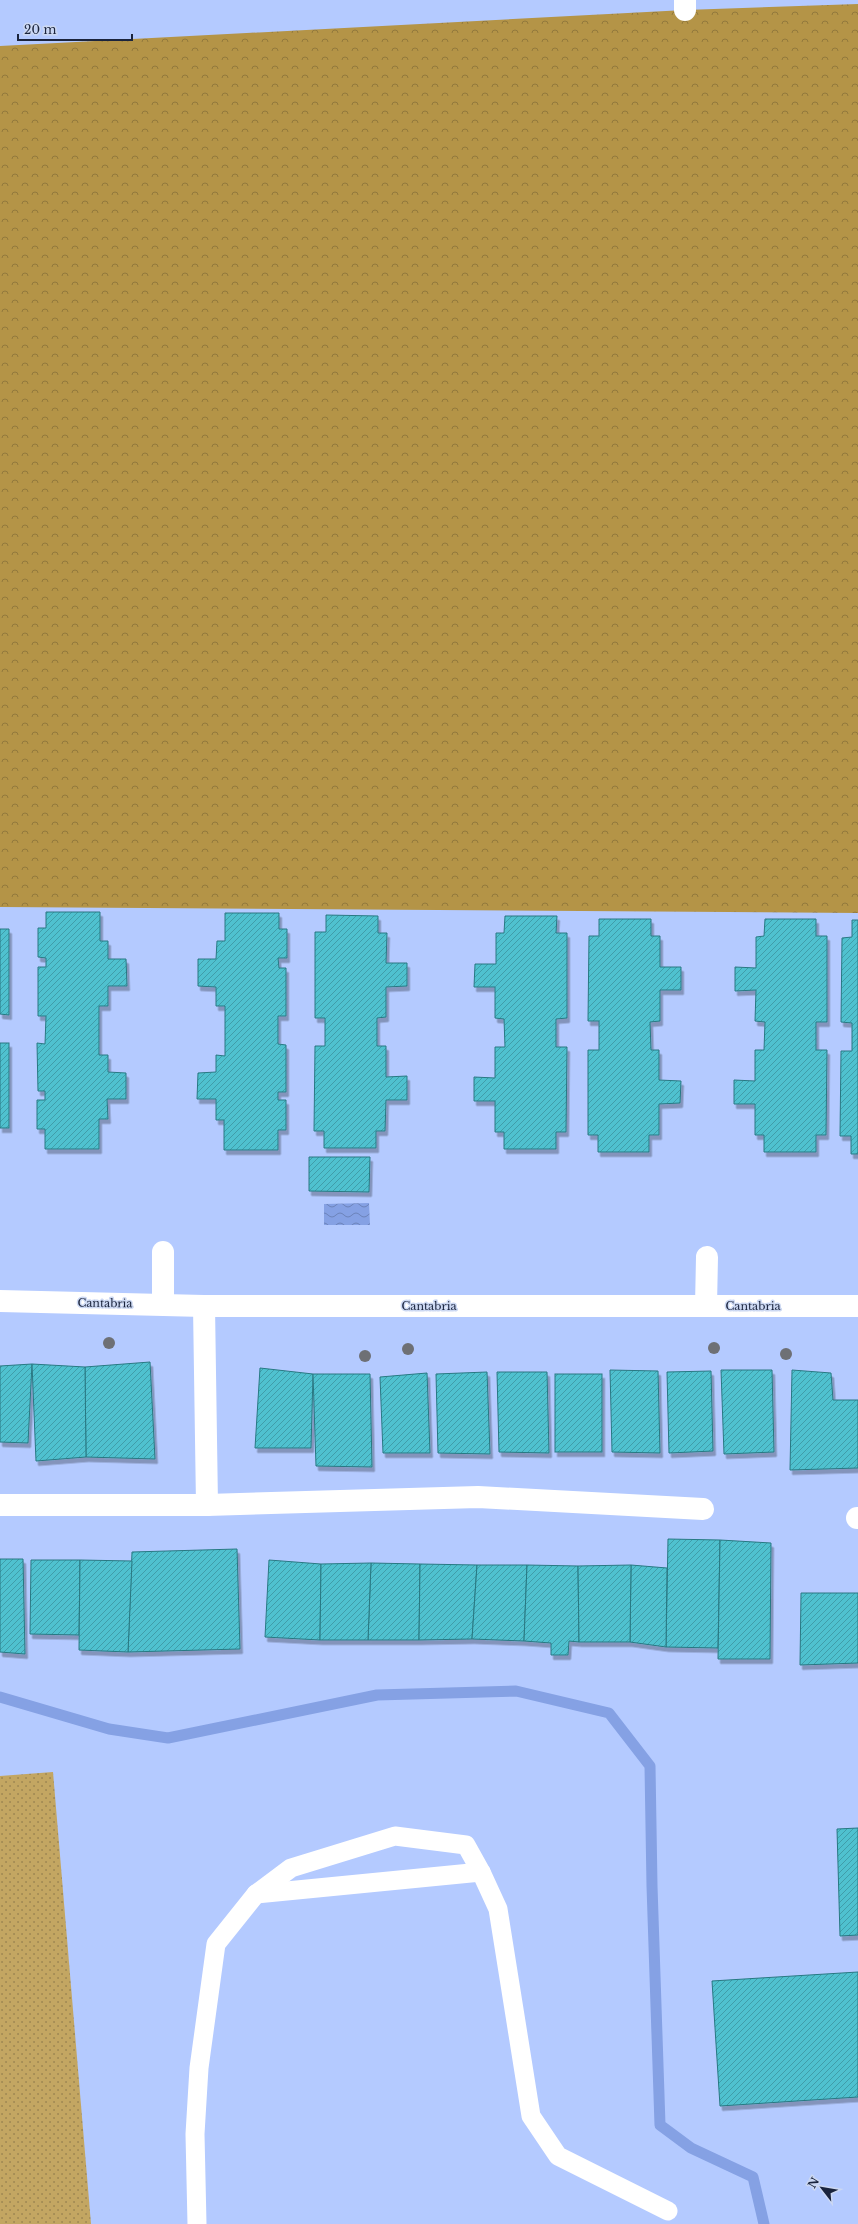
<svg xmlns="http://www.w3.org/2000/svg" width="858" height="2224" viewBox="0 0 858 2224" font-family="'Libre Baskerville',serif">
<defs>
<pattern id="grass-dots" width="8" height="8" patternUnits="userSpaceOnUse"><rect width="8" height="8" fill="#c3a662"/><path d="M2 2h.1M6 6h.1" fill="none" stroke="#9e8752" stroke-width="1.8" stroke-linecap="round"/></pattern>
<pattern id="forest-crowns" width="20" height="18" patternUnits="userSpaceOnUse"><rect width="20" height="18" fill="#b49447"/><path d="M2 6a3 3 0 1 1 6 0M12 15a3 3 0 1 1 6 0" fill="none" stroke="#92793c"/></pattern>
<pattern id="water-waves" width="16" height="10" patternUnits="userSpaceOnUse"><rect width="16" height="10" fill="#85a1e4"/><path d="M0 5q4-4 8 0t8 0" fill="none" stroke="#6c83ba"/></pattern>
<pattern id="building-hatch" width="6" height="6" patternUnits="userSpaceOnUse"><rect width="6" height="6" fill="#4fc1cf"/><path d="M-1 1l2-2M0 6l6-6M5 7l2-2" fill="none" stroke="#419da9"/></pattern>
<filter id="shadow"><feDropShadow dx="2.5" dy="4.5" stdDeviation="0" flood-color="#0004"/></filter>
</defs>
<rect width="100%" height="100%" fill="#b4caff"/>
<polygon fill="url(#grass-dots)" points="53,1772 91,2224 0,2224 0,1776"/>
<polygon fill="url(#forest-crowns)" points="858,4 858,913 0,907 0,46 685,10"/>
<polygon fill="url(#water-waves)" points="369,1203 370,1225 324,1225 324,1204"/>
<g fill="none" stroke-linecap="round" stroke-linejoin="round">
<polyline stroke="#85a1e4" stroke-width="11" points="0,1697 109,1729 168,1738 377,1695 516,1691 609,1713 650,1766 652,1886 660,2125 691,2148 753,2177 764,2224"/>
</g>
<g fill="url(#building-hatch)" stroke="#287983" filter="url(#shadow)">
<polygon points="46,912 100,912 100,941 108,941 108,959 126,959 127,986 108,986 108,1006 99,1006 99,1055 108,1055 108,1072 126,1073 126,1099 107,1099 108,1119 99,1119 99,1149 45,1149 45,1129 37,1129 37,1100 45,1100 45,1091 38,1091 37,1043 45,1044 46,1016 38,1016 38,967 46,967 46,958 38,957 38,928 46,928"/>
<polygon points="225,913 279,913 279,929 287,929 287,958 278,958 279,968 286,968 286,1016 278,1016 278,1044 286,1045 286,1092 278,1092 278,1100 286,1100 286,1130 278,1130 278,1150 224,1150 224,1120 216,1120 216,1099 197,1099 198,1073 216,1072 216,1055 225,1056 225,1006 216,1006 216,987 198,986 198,959 216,959 217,941 225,941"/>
<polygon points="326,915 378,916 378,933 387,933 386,963 407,963 407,986 386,987 386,1017 377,1018 377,1046 386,1046 386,1077 407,1076 407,1100 386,1100 385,1131 376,1131 376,1148 324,1148 324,1131 314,1131 315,1046 325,1046 325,1018 315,1018 315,932 326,932"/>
<polygon points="505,916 557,916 556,933 567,933 567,1018 556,1019 556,1047 567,1047 566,1132 556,1132 556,1149 504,1149 504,1132 495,1132 495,1101 474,1101 474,1077 495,1078 495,1047 505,1047 504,1019 495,1018 495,987 474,987 475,964 496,964 496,933 504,933"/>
<polygon points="599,919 651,919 651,936 660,936 660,967 681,967 681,990 660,990 660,1021 650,1022 651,1050 659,1050 659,1080 681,1081 680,1103 659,1104 659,1135 649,1135 649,1152 598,1152 598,1135 588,1135 588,1050 599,1050 599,1021 588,1021 589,936 599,936"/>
<polygon points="765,919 816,919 816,936 827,936 827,1022 816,1022 816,1050 827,1050 826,1135 816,1135 816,1152 764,1152 764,1135 755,1135 755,1104 734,1104 734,1080 755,1081 755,1050 764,1050 765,1022 755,1021 756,990 735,991 735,967 756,968 756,937 764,936"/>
<polygon points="852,920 858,920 858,1154 851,1154 851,1136 840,1136 841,1051 852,1051 852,1023 841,1022 842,938 852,937"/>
<polygon points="0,929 9,929 9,1015 0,1014"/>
<rect x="0" y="1043" width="9" height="85"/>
<polygon points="309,1157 370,1157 369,1192 309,1191"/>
<polygon points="150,1362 155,1459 86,1457 85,1367"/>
<polygon points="32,1364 28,1443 0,1442 0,1366"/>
<polygon points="32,1364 85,1367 86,1457 36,1461"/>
<polygon points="260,1368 313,1374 311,1448 255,1448"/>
<polygon points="610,1370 658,1371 660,1453 612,1452"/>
<polygon points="721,1370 772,1370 774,1452 724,1454"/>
<polygon points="792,1370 831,1373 833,1400 858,1400 858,1468 790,1470"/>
<polygon points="711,1371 713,1451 669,1453 667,1372"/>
<polygon points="487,1372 490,1454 438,1453 436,1374"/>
<polygon points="497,1372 547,1372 549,1453 499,1452"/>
<polygon points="427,1373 430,1453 383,1453 380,1377"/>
<polygon points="313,1374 370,1374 372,1467 316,1466"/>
<rect x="555" y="1374" width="47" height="78"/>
<polygon points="668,1539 720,1540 718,1648 666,1647"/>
<polygon points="720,1540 771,1543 770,1659 718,1659"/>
<polygon points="237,1549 240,1649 128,1652 132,1552"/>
<polygon points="0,1559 23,1559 25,1654 0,1652"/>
<polygon points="31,1560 80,1560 79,1635 30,1634"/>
<polygon points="80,1560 132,1561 128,1652 79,1650"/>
<polygon points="269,1560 321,1564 320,1640 265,1637"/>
<polygon points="371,1563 420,1564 419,1640 368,1640"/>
<polygon points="371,1563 368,1640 320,1640 321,1564"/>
<polygon points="420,1564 477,1565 472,1639 419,1640"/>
<polygon points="477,1565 527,1565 524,1641 472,1639"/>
<polygon points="527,1565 578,1566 579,1642 569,1641 568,1655 551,1655 551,1643 524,1641"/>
<polygon points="631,1565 667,1568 666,1647 630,1642"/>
<polygon points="631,1565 630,1642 579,1642 578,1566"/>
<polygon points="801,1593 858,1593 858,1663 800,1665"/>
<polygon points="858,1828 858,1935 840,1936 837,1829"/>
<polygon points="858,1972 858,2097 720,2106 712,1981"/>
</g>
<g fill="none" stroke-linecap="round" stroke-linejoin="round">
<g stroke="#fff" stroke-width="19">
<polyline points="256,1894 481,1872"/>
<polyline points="197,2224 195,2134 199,2068 216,1944 256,1894 291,1868 395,1836 466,1845 481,1872 498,1909 531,2116 558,2156 668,2211"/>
</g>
<g stroke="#fff" stroke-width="22">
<polyline points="685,0 685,10"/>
<polyline points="0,1301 204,1306 858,1306"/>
<polyline points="163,1304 163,1252"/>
<polyline points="204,1306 207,1505"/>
<polyline points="706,1306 707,1257"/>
<polyline points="0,1505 207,1505 478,1497 703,1509"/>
<polyline points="857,1518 858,1518"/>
</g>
</g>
<g fill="#6e7075">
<circle cx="109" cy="1343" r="6"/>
<circle cx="714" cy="1348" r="6"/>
<circle cx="408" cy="1349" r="6"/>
<circle cx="786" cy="1354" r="6"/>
<circle cx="365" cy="1356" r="6"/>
</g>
<g text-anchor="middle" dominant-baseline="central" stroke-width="3" stroke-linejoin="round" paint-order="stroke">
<g font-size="11" fill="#1a243d" stroke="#ccd8f2">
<text transform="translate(105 1303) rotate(1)">Cantabria</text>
<text x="429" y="1306">Cantabria</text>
<text x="753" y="1306">Cantabria</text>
</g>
</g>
<g transform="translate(822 2188) rotate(301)" stroke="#ccd8f2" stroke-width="3" paint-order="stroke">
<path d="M0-3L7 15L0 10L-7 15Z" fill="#1a243d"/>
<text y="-6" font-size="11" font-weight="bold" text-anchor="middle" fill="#1a243d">N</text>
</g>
<path d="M18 34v6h114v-6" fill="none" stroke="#1a243d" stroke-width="2"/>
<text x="24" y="34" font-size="12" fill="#1a243d" stroke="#ccd8f2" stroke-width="3" paint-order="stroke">20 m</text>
</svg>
